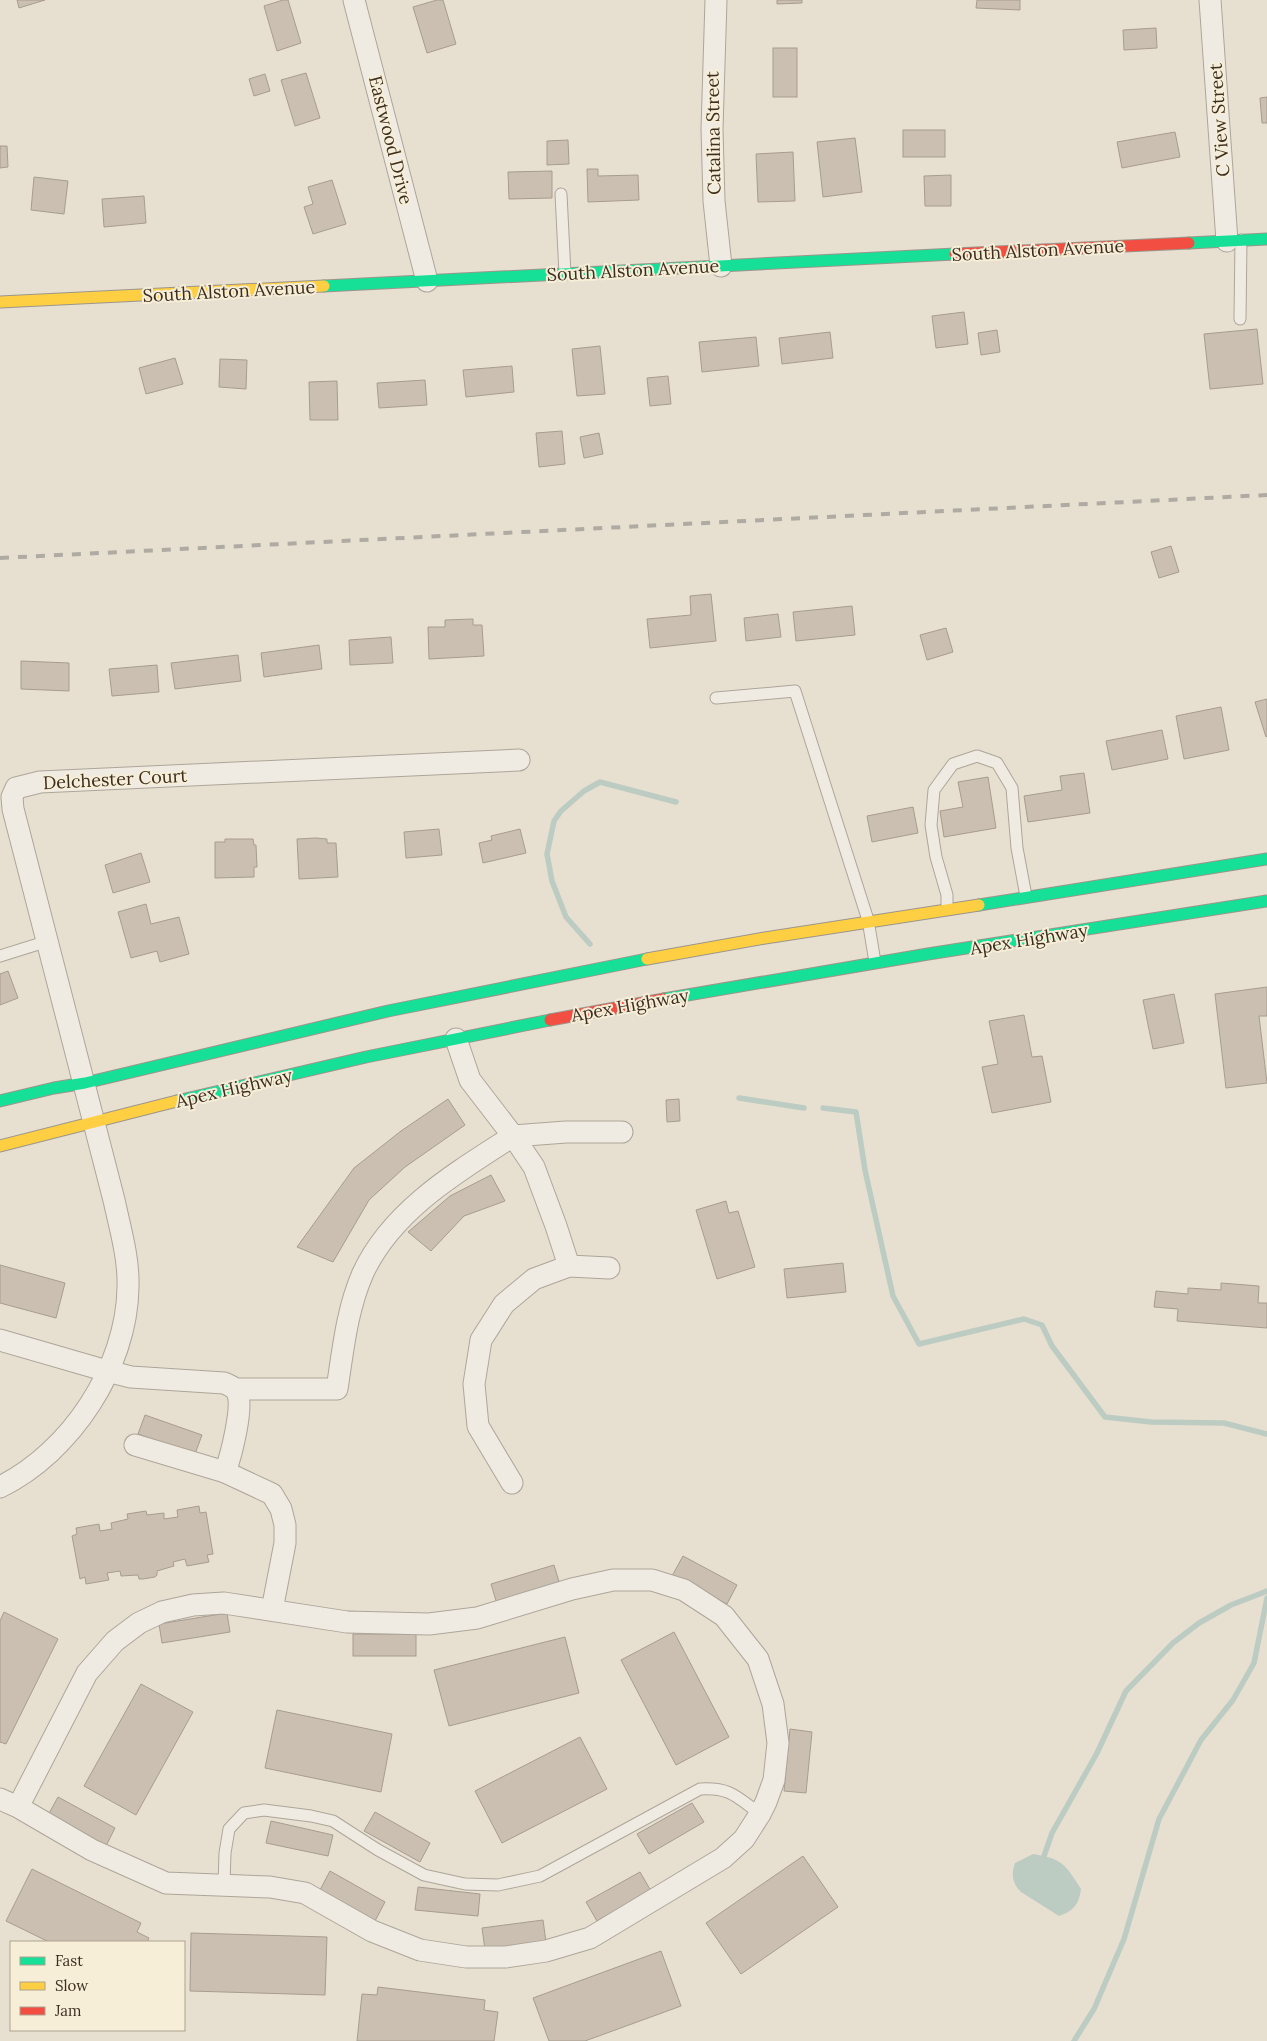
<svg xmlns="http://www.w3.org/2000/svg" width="1267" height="2041" viewBox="0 0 1267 2041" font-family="Lora,serif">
<rect width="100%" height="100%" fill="#e7e0d1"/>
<path fill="#bcccc2" d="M1033 1854C1063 1859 1065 1864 1081 1889 1079 1904 1074 1911 1059 1916L1021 1892C1012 1883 1011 1874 1015 1863Z"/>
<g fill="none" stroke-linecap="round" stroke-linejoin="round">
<g stroke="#bcccc2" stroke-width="5.5">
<polyline points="590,944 566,917 552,881 547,854 554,821 561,811 584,791 600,782 676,802"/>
<polyline points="739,1098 804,1108"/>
<polyline points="823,1108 856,1112 865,1170 893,1296 919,1344 1024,1319 1042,1325 1052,1346 1105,1417 1151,1422 1224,1423 1267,1434"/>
<polyline points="1044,1864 1044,1856 1052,1833 1097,1753 1126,1691 1173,1643 1199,1623 1231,1605 1267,1591"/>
<polyline points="1074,2041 1094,2009 1124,1939 1159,1819 1201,1740 1233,1700 1254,1663 1267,1598"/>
</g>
</g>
<g fill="#cbbfb2" stroke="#a89c90">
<polygon points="17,0 45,0 19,8"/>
<polygon points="283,0 288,0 301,43 277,51 264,6"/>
<polygon points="437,0 443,0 456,44 427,53 413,7"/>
<polygon points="777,0 802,0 802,3 777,4"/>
<polygon points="977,0 1020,0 1020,10 976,8"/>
<polygon points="1156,28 1157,48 1124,50 1123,30"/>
<rect x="773" y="48" width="24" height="49"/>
<polygon points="306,73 320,118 295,126 281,80"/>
<polygon points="265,74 270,91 254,96 249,79"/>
<polygon points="1267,97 1267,123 1262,123 1260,98"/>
<rect x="903" y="130" width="42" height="27"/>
<polygon points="1175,132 1180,157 1122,168 1117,142"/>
<polygon points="855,138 862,192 823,197 817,142"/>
<polygon points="568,140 569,164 547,165 547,141"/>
<polygon points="0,146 7,146 8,167 0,168"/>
<polygon points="793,152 795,201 758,202 756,154"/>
<polygon points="587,169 598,169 598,176 638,175 639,200 588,202"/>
<polygon points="552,171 552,198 509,199 508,172"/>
<polygon points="951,175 951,206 925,206 924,176"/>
<polygon points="34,177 68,181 64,214 31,210"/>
<polygon points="332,180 346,224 313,234 304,207 313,204 308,187"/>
<polygon points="144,196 146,223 104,227 102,199"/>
<polygon points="964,312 968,344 936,348 932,316"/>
<polygon points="1257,329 1263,384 1210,389 1204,334"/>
<polygon points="997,330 1000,352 981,355 978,333"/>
<polygon points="830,332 833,358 782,364 779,338"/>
<polygon points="756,337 759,366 702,372 699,342"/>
<polygon points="600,346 605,394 577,396 572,349"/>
<polygon points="175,358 183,384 146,394 139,368"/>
<polygon points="220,359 247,360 246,389 219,387"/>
<polygon points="512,366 514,392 466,397 463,370"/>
<polygon points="668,376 671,404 650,406 647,378"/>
<polygon points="425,380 427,405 379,408 377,383"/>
<polygon points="337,381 338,420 310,420 309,382"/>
<polygon points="562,431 565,464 539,467 536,433"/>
<polygon points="599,433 603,454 584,458 580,437"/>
<polygon points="1171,546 1179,572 1159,578 1151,552"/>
<polygon points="711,594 716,641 650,648 647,619 691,615 690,596"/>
<polygon points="852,606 855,635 796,641 793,612"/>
<polygon points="778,614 781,637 746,641 744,618"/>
<polygon points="473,619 473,625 482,625 484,656 429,659 428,627 445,627 445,620"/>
<polygon points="946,628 953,652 927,660 920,635"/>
<polygon points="391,637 393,663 350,665 349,640"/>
<polygon points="319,645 322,669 264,677 261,653"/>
<polygon points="238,655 241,681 175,689 171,663"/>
<polygon points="21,661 69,663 69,691 21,689"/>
<polygon points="157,665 159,692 112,696 109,669"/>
<polygon points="1267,699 1267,736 1266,737 1255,702"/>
<polygon points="1221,707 1229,750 1184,759 1176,716"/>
<polygon points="1162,730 1168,759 1112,770 1106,741"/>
<polygon points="1084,773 1090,813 1028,822 1024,796 1062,790 1060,776"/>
<polygon points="988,777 996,828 944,837 940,811 963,807 958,782"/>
<polygon points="913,807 918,833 872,842 867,816"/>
<polygon points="439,829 442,855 406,858 404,832"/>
<polygon points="520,829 526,853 483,863 479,843 492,840 491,836"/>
<polygon points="316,838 327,839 327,843 336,843 338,877 299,879 297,839"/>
<polygon points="225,839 253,839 254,845 256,845 257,867 254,867 254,877 215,878 215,842 225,842"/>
<polygon points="141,853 150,882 113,893 105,865"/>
<polygon points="146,904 151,924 179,917 189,954 160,962 157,951 131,958 118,912"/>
<polygon points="8,971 18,998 0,1005 0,974"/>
<polygon points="1267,987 1267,1016 1259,1016 1267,1083 1226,1088 1215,994"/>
<polygon points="1174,994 1184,1043 1153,1049 1143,1000"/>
<polygon points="1024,1015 1032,1057 1042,1056 1051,1102 992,1113 982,1067 998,1064 989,1021"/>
<polygon points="448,1099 465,1125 405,1167 369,1200 333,1262 297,1247 354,1168 401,1131"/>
<polygon points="679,1099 680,1121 667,1122 666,1100"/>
<polygon points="491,1175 505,1201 464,1216 431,1251 408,1232 450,1196"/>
<polygon points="726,1201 729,1213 738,1211 755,1267 717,1279 696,1210"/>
<polygon points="843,1263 846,1292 787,1298 784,1269"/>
<polygon points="0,1265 65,1283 56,1318 0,1303"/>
<polygon points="1221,1283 1259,1286 1258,1303 1267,1303 1267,1328 1177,1321 1178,1309 1154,1307 1156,1291 1188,1294 1188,1288 1221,1290"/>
<polygon points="145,1415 202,1435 195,1454 138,1434"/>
<polygon points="199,1506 200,1513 206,1512 213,1554 207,1555 209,1562 187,1566 185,1559 173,1562 174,1566 157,1571 157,1575 155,1577 143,1579 139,1579 138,1575 121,1576 120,1571 107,1573 109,1580 86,1584 85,1577 80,1579 72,1536 77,1534 76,1528 99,1524 100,1531 112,1529 111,1523 128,1519 127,1514 146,1511 147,1515 164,1513 164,1519 178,1517 177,1510"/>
<polygon points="683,1556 737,1585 727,1604 672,1576"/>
<polygon points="554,1565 560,1585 497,1604 491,1584"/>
<polygon points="4,1612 58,1639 6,1744 0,1742 0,1621"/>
<polygon points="227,1613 230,1632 162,1643 159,1624"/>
<polygon points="674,1632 729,1737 676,1765 621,1660"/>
<rect x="353" y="1634" width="63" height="22"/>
<polygon points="565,1637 579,1693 449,1726 434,1670"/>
<polygon points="141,1684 193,1712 136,1815 84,1786"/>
<polygon points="277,1710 392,1734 381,1792 265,1768"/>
<polygon points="790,1729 812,1732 806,1793 784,1791"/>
<polygon points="580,1737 607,1789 502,1843 475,1791"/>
<polygon points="58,1797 115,1828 105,1848 47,1817"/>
<polygon points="692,1803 704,1822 649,1854 637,1834"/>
<polygon points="375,1812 430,1843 420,1862 364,1831"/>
<polygon points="271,1821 333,1835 328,1856 266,1843"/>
<polygon points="803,1856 838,1907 741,1974 706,1923"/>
<polygon points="32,1869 141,1923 137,1932 149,1938 147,1942 49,1942 6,1921"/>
<polygon points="330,1871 385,1902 375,1921 320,1890"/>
<polygon points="640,1872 651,1891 597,1921 586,1902"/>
<polygon points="418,1887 480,1894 478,1916 415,1910"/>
<polygon points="543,1920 546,1942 485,1950 482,1928"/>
<polygon points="191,1933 327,1937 325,1995 190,1991"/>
<polygon points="661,1951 681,2006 585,2041 549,2041 533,1998"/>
<polygon points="378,1987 485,2000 484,2010 498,2012 494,2041 357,2041 362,1994 377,1995"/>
</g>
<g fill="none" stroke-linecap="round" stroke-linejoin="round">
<g stroke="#ada599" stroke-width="13">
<g id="lane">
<polyline points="561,194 565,274"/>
<polyline points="1240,319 1241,240"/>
<polyline points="716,698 795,691 868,920 875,962"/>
<polyline points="947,908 947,895 936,857 931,825 934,790 953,764 977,756 997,763 1012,788 1017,848 1026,896"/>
<polyline points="0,956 48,941"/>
<path d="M224 1884 225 1853 229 1829 244 1813 264 1810 311 1816 333 1821 378 1850 424 1875 465 1884 498 1885 540 1876 700 1789C730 1787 737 1797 760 1814"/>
</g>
</g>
<g stroke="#ada599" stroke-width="23">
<g id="street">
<polyline points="354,0 427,281"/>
<polyline points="716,0 712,129 714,201 721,266"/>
<polyline points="1210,0 1227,241"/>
<polyline points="569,1266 609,1268"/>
<path d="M0 1340 107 1371 131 1377 224 1383C229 1385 234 1387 237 1392 244 1406 231 1456 225 1472"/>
<path d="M236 1389H337C343 1350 347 1309 363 1273 392 1210 457 1172 513 1136L470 1080 456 1039"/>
<polyline points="135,1445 225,1472 272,1494 281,1509 285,1525 285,1543 272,1610"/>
<polyline points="512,1483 478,1426 474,1384 481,1340 504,1304 534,1279 569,1266 556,1226 534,1167 513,1136 566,1132 622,1132"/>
<path d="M0 1487C71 1452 127 1367 128 1287 129 1258 120 1228 114 1200L13 809 12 797 16 788 40 782 519 760"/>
<polyline points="0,1799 18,1807 92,1850 166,1883 270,1887 305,1893 372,1931 420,1950 466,1957 506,1957 546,1951 590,1938 723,1858 744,1839 760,1814 766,1802 774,1780 778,1743 773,1704 758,1659 724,1616 684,1590 652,1580 613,1580 572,1589 477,1618 429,1624 347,1622 224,1603 193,1605 162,1612 139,1623 115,1641 87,1673 18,1807"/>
</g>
</g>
<g stroke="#9c958a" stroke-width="13">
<g id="fast">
<polyline points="1189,243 1267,239"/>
<polyline points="324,286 955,254"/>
<polyline points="979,905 1267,859"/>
<polyline points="664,999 928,954 1267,901"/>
<polyline points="0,1101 54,1088 85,1083 388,1011 647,959"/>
<polyline points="177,1101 366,1057 550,1020"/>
</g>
</g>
<g stroke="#9c958a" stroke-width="13">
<g id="slow">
<polyline points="0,302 324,286"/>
<polyline points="647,959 765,938 979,905"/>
<polyline points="0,1146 177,1101"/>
</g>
</g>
<g stroke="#9c958a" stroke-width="13">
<g id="jam">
<polyline points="955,254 1189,243"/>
<polyline points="550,1020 664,999"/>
</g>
</g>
<use href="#lane" stroke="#efebe3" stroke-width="11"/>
<use href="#street" stroke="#efebe3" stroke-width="21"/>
<use href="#fast" stroke="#16e098" stroke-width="11"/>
<use href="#slow" stroke="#ffcf43" stroke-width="11"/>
<use href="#jam" stroke="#f24e42" stroke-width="11"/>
<polyline stroke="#afaaa2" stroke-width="4" stroke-dasharray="9 9" stroke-linecap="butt" points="0,558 1267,495"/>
</g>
<g text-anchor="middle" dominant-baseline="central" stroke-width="4" stroke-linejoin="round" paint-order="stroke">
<g font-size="18" fill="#3d2e20" stroke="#f7eed8">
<text transform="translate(1219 120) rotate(-94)">C View Street</text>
<text transform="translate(713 133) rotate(-91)">Catalina Street</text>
<text transform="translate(391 140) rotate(76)">Eastwood Drive</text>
<text transform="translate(1038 250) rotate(-3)">South Alston Avenue</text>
<text transform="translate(633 270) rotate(-3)">South Alston Avenue</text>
<text transform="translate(229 291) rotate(-3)">South Alston Avenue</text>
<text transform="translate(115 779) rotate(-3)">Delchester Court</text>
<text transform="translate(1029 939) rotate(-9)">Apex Highway</text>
<text transform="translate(630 1005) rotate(-10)">Apex Highway</text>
<text transform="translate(234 1088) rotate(-13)">Apex Highway</text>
</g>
</g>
<rect x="10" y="1941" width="175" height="90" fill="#f7eed8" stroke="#ada18e"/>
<rect x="20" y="1957" width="25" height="8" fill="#16e098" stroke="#ada18e"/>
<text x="55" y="1966" font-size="15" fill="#3d2e20">Fast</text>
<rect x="20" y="1982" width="25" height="8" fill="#ffcf43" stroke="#ada18e"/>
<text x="55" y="1991" font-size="15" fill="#3d2e20">Slow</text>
<rect x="20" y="2007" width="25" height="8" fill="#f24e42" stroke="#ada18e"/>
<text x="55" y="2016" font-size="15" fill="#3d2e20">Jam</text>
</svg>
